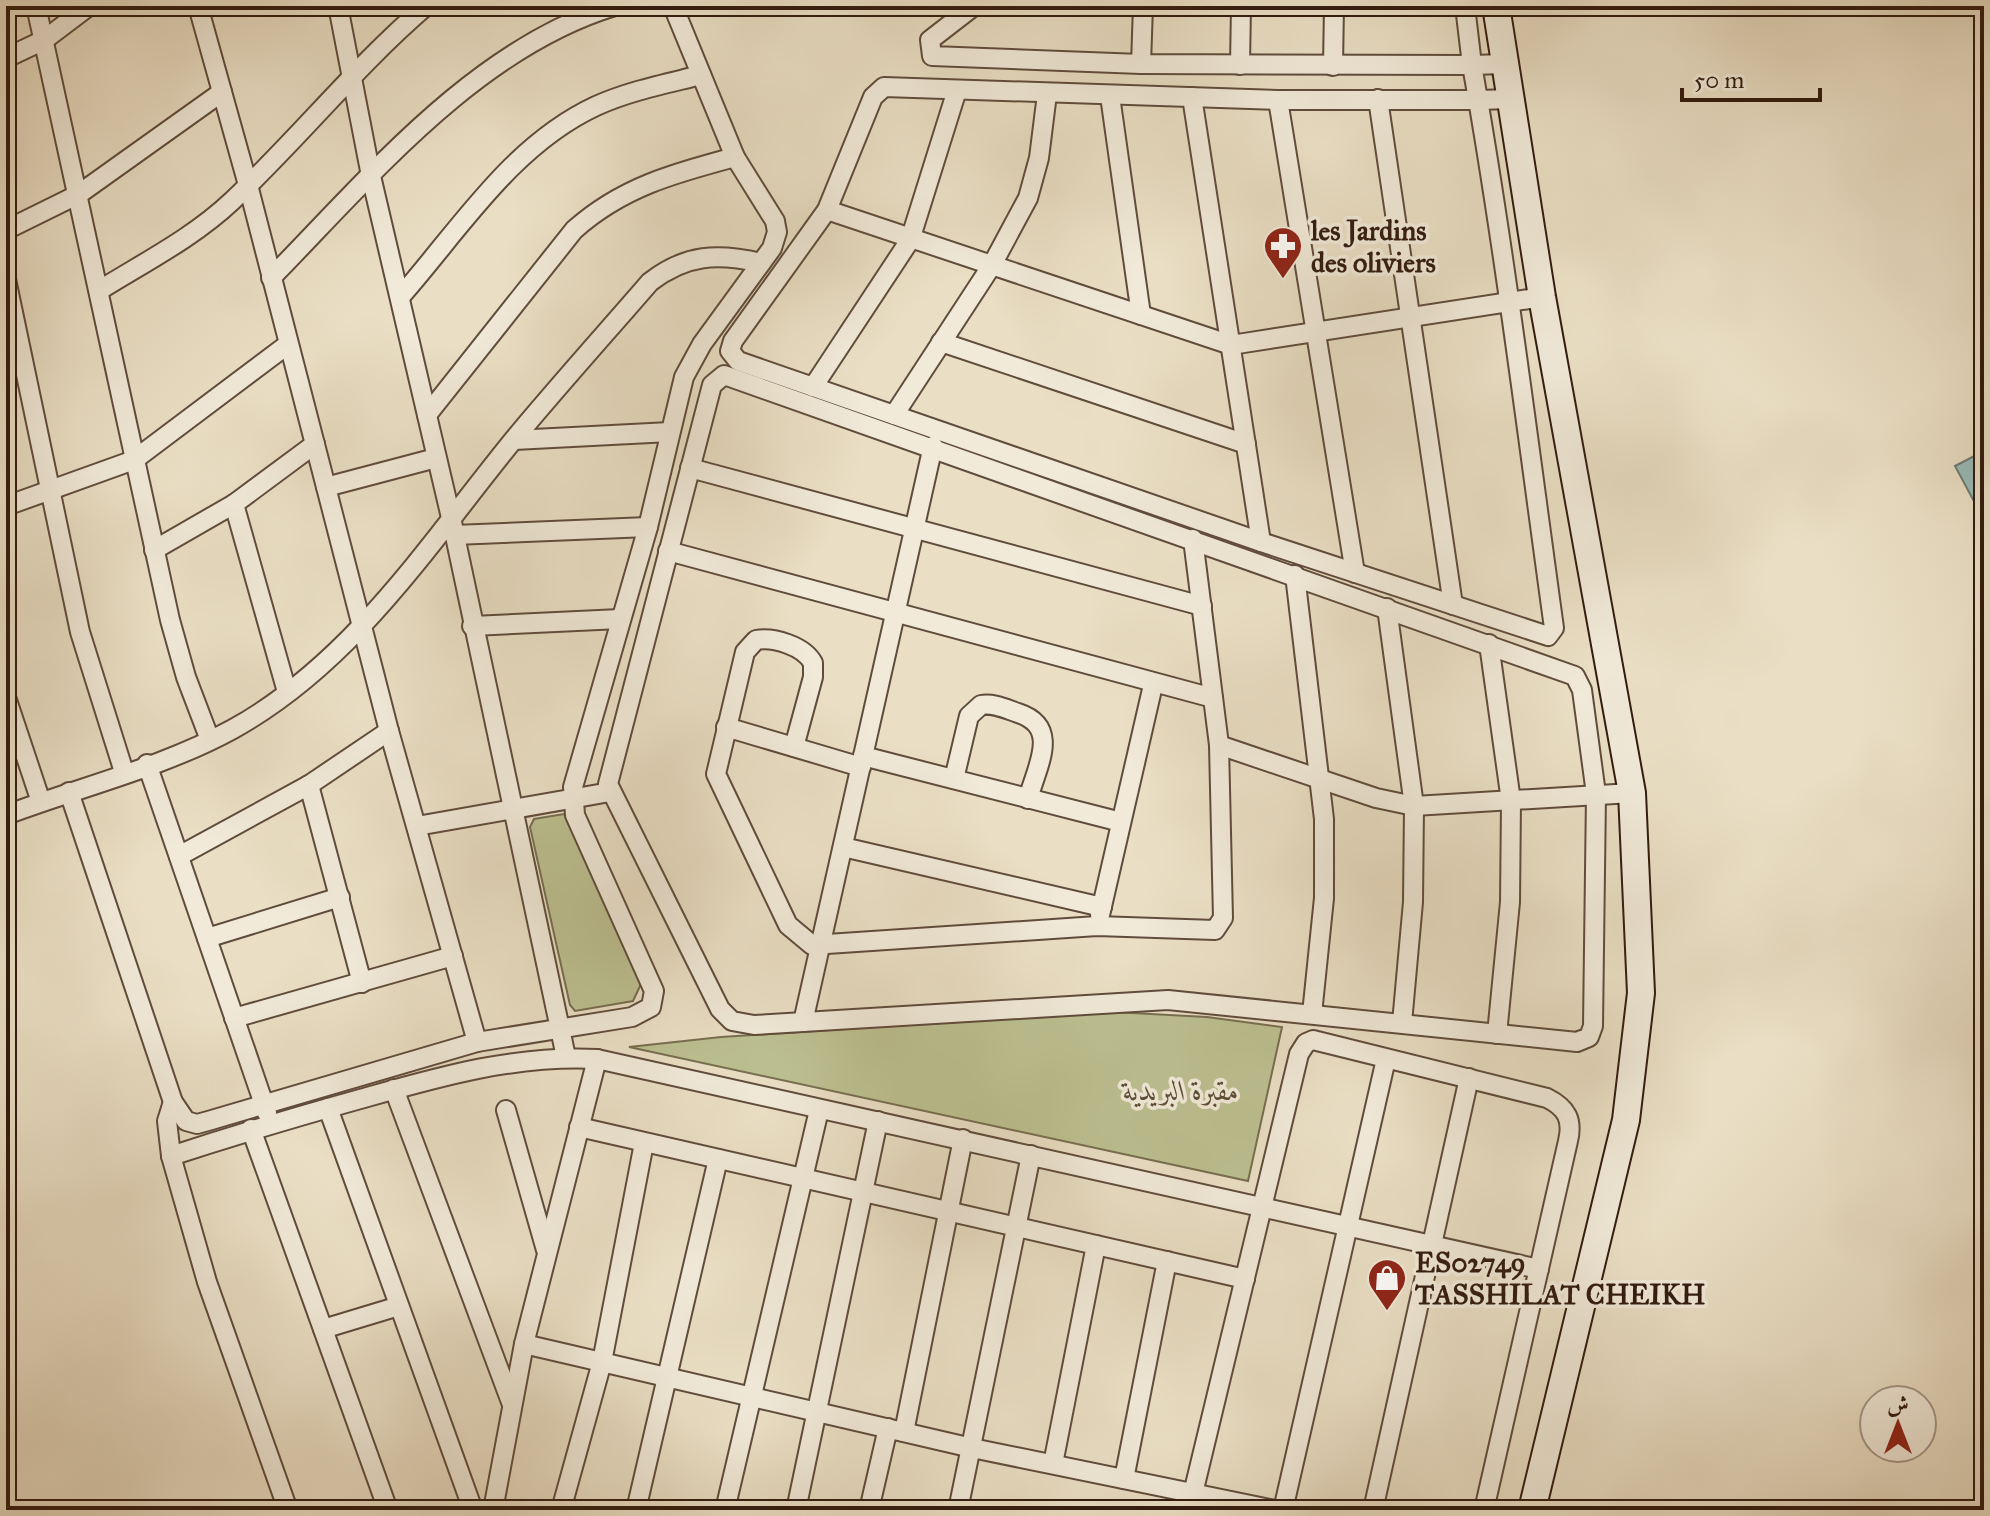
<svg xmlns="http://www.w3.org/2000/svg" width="1990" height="1516" viewBox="0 0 1990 1516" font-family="'IM FELL Great Primer',Amiri,serif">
<rect width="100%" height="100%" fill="#eadfc5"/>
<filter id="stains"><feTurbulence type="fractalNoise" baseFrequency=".0025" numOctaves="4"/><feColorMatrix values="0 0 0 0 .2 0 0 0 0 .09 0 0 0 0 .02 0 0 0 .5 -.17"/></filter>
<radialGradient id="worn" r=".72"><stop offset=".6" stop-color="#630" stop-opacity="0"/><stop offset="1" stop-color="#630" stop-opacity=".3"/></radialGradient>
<g fill="#bcc091" stroke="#776e50" stroke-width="2">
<polygon points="564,814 569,819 641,984 633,1001 575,1011 570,1005 530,827 534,819"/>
<polygon points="1113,1012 1207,1017 1282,1027 1248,1181 629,1047 721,1037"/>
</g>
<polygon fill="#98bcba" stroke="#6f7c76" stroke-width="2" points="1984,451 1984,520 1955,466"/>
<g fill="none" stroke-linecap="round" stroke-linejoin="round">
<g stroke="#604c3c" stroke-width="22">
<g id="street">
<polyline points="36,6 170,620 186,677 210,740"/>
<polyline points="198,6 248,185 389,731 477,1042"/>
<polyline points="338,6 371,176 452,522 566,1057"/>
<polyline points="974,6 930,40 932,56 1141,64 1472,65 1465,6"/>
<polyline points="6,58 44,40 89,6"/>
<polyline points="1141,64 1143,6"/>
<path d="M1504 64 1472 65C1505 252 1528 440 1554 628L1548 636 1261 542 738 361 730 351 733 341 827 210 873 97 884 87 1278 100H1479L1510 99"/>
<polyline points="1240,65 1241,6"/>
<polyline points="1333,66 1334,6"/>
<polyline points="1110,96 1141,315"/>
<polyline points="1192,97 1261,542"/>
<polyline points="1378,99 1453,605"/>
<polyline points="1278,100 1355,573"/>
<polyline points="827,210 1231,345 1542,297"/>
<polyline points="6,230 79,194 222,92"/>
<path d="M271 278C370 177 476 48 615 6"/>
<polyline points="6,279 80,632 124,772"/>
<path d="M100 290C145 262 194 237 232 201 299 138 356 66 426 6"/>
<path d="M401 296C460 229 512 145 596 106 629 91 665 84 701 75"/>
<polyline points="941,342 1246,444"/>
<polygon points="724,375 1575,676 1582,690 1596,794 1593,1026 1589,1037 1577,1042 1168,1000 754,1025 732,1021 720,1009 608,784 712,385"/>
<polyline points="813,387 910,240 957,90"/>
<path d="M427 415 574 230C622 187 675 173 735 157"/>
<polyline points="894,415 992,265 1028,198 1039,158 1047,94"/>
<polyline points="514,440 670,432"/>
<polyline points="690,468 1202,606"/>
<polyline points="326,487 436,458"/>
<polyline points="234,504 287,692"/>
<polyline points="6,506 134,460 287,345"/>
<polyline points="454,535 648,527"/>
<polyline points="154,550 234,504 315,444"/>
<polyline points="668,551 1213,698"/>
<polyline points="1295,575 1324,819 1324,898 1312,1014"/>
<polyline points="1387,608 1414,806 1413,902 1402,1023"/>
<polyline points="472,626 620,619"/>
<polyline points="1489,644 1511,801 1510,902 1497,1034"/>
<polyline points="6,697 41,802"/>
<polyline points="726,727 861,767"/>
<polyline points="1219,745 1376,798 1414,806 1632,793"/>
<path d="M794 747 813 677V663C804 646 774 637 756 640L745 652 716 774 788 925 812 945 1097 926 1215 930 1223 918 1219 745 1193 539"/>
<polyline points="863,756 1121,822"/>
<polyline points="147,764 267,1113"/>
<path d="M954 779 969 716 981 705C994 703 1006 709 1018 713 1061 727 1037 766 1028 799"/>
<polyline points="309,785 362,983"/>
<polyline points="69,792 173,1102 186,1121 197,1124 208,1121 477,1042 632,1017 651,1007 654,991 575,815 573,787 648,527 684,377 702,344 772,248 777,232 775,221 735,157 673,6"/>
<path d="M6 815C80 787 164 767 233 729 354 662 430 542 515 438 559 385 605 334 650 282 686 254 718 253 761 263"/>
<polyline points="417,826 610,792"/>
<polyline points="843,847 1102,907"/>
<polyline points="179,856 309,785 389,731"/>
<polyline points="1100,915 1153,685"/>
<polyline points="207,938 340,897"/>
<polyline points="234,1018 453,956"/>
<polyline points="803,1022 933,446"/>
<polyline points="394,1089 511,1402"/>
<polyline points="173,1102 167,1121 171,1156 207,1282 288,1510"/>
<polyline points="328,1108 473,1510"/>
<polyline points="506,1110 546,1250"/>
<polyline points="579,1127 1245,1279"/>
<polyline points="251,1129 388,1510"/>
<path d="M171 1156C235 1135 299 1116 364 1098 442 1076 515 1055 597 1059L1539 1269"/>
<polyline points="323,1329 399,1306"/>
<polyline points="524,1344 972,1448 1275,1510"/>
<polyline points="904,1432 963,1139"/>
<polyline points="1053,1464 1096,1245"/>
<polyline points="1124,1479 1167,1261"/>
<polyline points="493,1510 524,1344 597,1059"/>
<polyline points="561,1510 602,1362 644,1143"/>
<polyline points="636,1510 718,1159"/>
<polyline points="725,1510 819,1110"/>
<polyline points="796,1510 878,1121"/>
<polyline points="869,1510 888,1428"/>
<polyline points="958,1510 1031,1155"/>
<path d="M1189 1510 1299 1054 1306 1043 1313 1040 1547 1098C1567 1108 1573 1120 1568 1141L1484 1510"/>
<polyline points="1283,1510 1386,1059"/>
<polyline points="1373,1510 1469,1078"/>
</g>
</g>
<g stroke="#321b0f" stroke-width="30">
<polyline id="secondary" points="1496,6 1542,297 1632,793 1641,993 1626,1120 1532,1510"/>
</g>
<use href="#street" stroke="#f1ead9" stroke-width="18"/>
<use href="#secondary" stroke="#f1ead9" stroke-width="26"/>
</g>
<defs>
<g id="pharmacy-pin" transform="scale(2)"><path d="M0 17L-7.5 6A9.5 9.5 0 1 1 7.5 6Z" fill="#8f2418" stroke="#f1ead9"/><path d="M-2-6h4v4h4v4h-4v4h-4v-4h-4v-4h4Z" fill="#fff"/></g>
<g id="shop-pin" transform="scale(2)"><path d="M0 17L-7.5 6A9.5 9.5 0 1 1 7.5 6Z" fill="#8f2418" stroke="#f1ead9"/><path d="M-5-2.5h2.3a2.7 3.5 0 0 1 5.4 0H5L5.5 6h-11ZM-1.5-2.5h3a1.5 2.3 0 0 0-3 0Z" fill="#fff"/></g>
</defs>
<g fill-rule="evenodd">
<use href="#pharmacy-pin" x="1283" y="246"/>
<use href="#shop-pin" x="1387" y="1278"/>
</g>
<g text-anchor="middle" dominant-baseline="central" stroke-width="7" stroke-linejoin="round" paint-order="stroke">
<g font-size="28" font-weight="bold" fill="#321b0f" stroke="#f1ead9" text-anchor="start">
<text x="1311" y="230">les Jardins<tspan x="1311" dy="32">des oliviers</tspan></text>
<text x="1415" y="1262">ES02749<tspan x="1415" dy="32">TASSHILAT CHEIKH</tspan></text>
</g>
<g font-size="28" font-style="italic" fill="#5b4d36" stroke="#f1ead9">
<text x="1181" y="1090">مقبرة البريدية</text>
</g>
</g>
<rect width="1990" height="1516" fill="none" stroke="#eadfc5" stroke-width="32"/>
<rect x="8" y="8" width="1974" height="1500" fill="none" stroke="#321b0f" stroke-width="4"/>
<rect x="16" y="16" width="1958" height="1484" fill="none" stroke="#321b0f" stroke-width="2"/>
<g transform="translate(1898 1424)"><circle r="38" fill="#f1ead9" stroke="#a59788" stroke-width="2"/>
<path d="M0-6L14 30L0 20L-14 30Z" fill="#8f2418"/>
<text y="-12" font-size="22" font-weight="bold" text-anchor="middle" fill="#321b0f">ش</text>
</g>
<path d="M1682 88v12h138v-12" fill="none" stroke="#321b0f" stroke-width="4"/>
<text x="1694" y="88" font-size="24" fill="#321b0f" stroke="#f1ead9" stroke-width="6" paint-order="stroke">50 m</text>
<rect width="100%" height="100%" filter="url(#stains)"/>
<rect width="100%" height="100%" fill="url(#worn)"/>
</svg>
